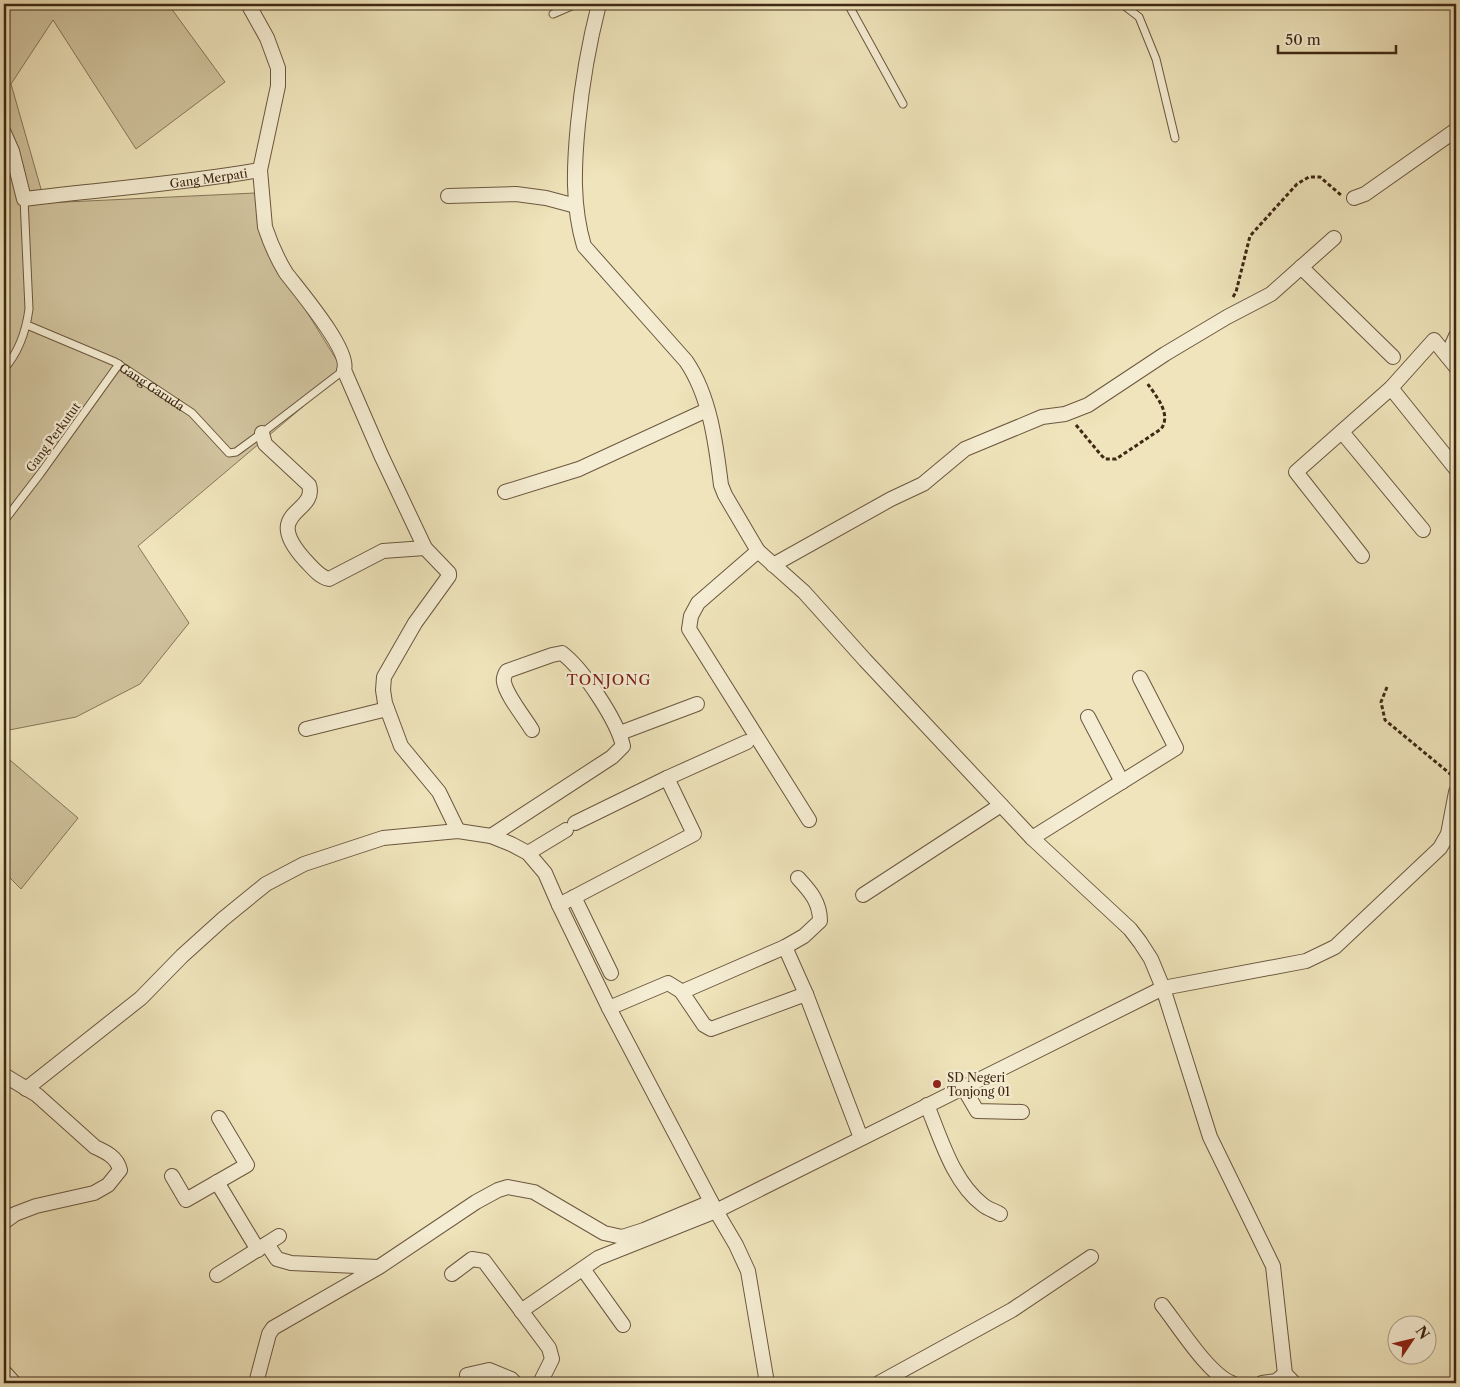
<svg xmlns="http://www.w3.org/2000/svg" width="1460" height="1387" viewBox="0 0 1460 1387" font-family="'Libre Caslon Text',serif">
<rect width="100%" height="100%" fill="#efe4bb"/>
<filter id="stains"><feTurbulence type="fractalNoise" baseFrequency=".004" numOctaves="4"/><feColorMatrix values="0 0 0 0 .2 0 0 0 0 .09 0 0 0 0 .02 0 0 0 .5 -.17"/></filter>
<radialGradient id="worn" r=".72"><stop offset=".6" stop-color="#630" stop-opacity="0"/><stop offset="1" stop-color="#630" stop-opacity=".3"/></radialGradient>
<g fill="#d1c49f" stroke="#88765a">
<polygon points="4,4 168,4 225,82 136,149 53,20 11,84 45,203 255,193 302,304 344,372 138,546 189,623 140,684 76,717 4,731"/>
<polygon points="4,755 78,818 21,889 4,872"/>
</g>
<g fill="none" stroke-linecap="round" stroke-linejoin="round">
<g stroke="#6b573e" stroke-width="9">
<g id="service">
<polyline points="848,4 903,104"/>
<polyline points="1122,4 1139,17 1156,59 1175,138"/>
<polyline points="553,14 576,4"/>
<path id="s1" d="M27 325 115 362 192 413 229 453 236 452 262 433 344 370"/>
<path d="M4 369C19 352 26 331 29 309L24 199"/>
<polyline points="4,521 40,474 119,364"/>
</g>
</g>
<g stroke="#6b573e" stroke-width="16">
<g id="minor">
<path d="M248 4 267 38 278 68V86L260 170 265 227C270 242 278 260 286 273 299 290 351 351 344 370L381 455 425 548 449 573V576L415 623 384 677 383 690 385 703 401 746 439 792 458 831"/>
<path d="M599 4C589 43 582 83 578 124 574 165 572 206 584 246L686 361C710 396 716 444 721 485L725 495 758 551 804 592 865 660 1032 838 1130 929 1140 942 1151 959 1163 988 1210 1137 1273 1266 1285 1374 1294 1383"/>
<path id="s2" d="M4 133 12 151 24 199C103 189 182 184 260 170"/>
<polyline points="448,196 516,194 546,198 576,206"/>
<polyline points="1354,198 1365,194 1456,130"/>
<polyline points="1301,267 1393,357"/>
<polyline points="1447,356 1456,336"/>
<polyline points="1391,388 1456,469"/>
<polyline points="1342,432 1423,530"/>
<path d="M262 433 265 444 309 485C318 514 260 510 305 560 312 567 319 577 329 579L383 551 425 548"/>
<polyline points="505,492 579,469 707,410"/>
<polyline points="758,551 698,603 691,616 689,629 809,820"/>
<polyline points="1362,556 1296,472 1391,388 1434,340 1456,367"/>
<polyline points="773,565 891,499 923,484 965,449 1042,417 1065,414 1088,405 1165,354 1227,317 1271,294 1334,238"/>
<polyline points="1088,717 1122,782"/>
<polyline points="306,729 387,709"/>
<polyline points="620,733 697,704"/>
<polyline points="575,823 667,778 747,742"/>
<path d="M491 836 612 757 623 746C617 720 583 669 562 653L552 655 507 671C505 674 503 677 504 682 506 695 525 718 532 730"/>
<polyline points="1032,838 1176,748 1140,678"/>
<polyline points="528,853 566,830"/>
<polyline points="863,895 1001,805"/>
<polyline points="574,897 611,973"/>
<polyline points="559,905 694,834 667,778"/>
<polyline points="785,947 806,994 861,1138"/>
<polyline points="681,991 704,1025 711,1029 806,994"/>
<path d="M609 1008 668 983 681 991 686 990 785 947 804 936 820 921C820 902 810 891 798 878"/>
<path d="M4 1075 37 1095 95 1147C106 1152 117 1157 120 1170L108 1185 94 1193 36 1206 15 1214 4 1222"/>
<polyline points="963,1087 977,1111 1022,1112"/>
<polyline points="26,1089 141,998 182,956 223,919 266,884 304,864 383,838 458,831 491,836 511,844 528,853 545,873 559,905 609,1008 716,1211 1163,988 1306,961 1335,947 1440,848 1448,834 1456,792"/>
<path d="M927 1105C941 1139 953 1182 983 1205 988 1209 995 1211 1000 1214"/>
<polyline points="172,1176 186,1200 247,1165 219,1118"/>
<polyline points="217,1182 258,1250"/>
<polyline points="267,1244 277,1259 291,1263 378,1267"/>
<polyline points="583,1269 623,1325"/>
<polyline points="452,1274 472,1259 484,1261 549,1348 552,1359 540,1383"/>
<polyline points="217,1275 279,1236"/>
<path d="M1162 1305C1178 1325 1209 1375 1232 1383"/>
<polyline points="521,1311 598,1258 716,1211 736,1245 748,1271 767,1383"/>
<polyline points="4,1372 14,1383"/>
<polyline points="467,1375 489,1370 511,1379 515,1383"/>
<polyline points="256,1383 269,1334 273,1328 379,1267 476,1202 498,1190 508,1187 534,1192 604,1233 622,1237 644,1230 711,1202"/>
<polyline points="879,1383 1012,1310 1091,1257"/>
<polyline points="1262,1383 1276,1381 1285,1374"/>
</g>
</g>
<g stroke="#3f2814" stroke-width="3" stroke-dasharray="4 2.5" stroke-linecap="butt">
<polyline points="1233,297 1236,292 1250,236 1297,184 1309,177 1320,177 1341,195"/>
<path d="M1076 425 1101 455 1105 459H1116L1161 429C1172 414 1156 396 1147 383"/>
<polyline points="1387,687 1381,702 1385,720 1454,777"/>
</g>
<use href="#service" stroke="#f5edd3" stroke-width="7"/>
<use href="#minor" stroke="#f5edd3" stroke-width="14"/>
</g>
<circle fill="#8f2418" stroke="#f5edd3" stroke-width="2" cx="937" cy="1084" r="5"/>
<g text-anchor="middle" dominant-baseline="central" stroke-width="4.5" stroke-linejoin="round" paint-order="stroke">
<g font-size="12" fill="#3f2814" stroke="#f5edd3">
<text stroke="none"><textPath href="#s2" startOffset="255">Gang Merpati</textPath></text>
<text stroke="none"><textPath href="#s1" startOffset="140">Gang Garuda</textPath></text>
<text transform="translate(53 437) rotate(-54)">Gang Perkutut</text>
</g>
<g font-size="12" fill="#3f2814" stroke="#f5edd3" text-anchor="start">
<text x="947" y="1077">SD Negeri<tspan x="947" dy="14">Tonjong 01</tspan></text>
</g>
<g font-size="15" letter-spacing="1" fill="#7a1f14" stroke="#f5edd3">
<text x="609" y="679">TONJONG</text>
</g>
</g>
<rect width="1460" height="1387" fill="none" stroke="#efe4bb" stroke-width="20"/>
<rect x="5" y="5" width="1450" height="1377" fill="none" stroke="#3f2814" stroke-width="2.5"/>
<rect x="10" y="10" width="1440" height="1367" fill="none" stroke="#3f2814"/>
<g transform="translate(1412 1340) rotate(55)"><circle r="24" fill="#f5edd3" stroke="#ac9e87"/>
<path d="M0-4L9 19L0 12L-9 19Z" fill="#8f2418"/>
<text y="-8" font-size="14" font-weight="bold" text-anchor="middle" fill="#3f2814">N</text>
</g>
<path d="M1278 45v8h118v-8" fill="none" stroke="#3f2814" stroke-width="2.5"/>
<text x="1285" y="45" font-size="15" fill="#3f2814" stroke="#f5edd3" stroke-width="4" paint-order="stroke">50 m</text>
<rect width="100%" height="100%" filter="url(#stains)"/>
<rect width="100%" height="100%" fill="url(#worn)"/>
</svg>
